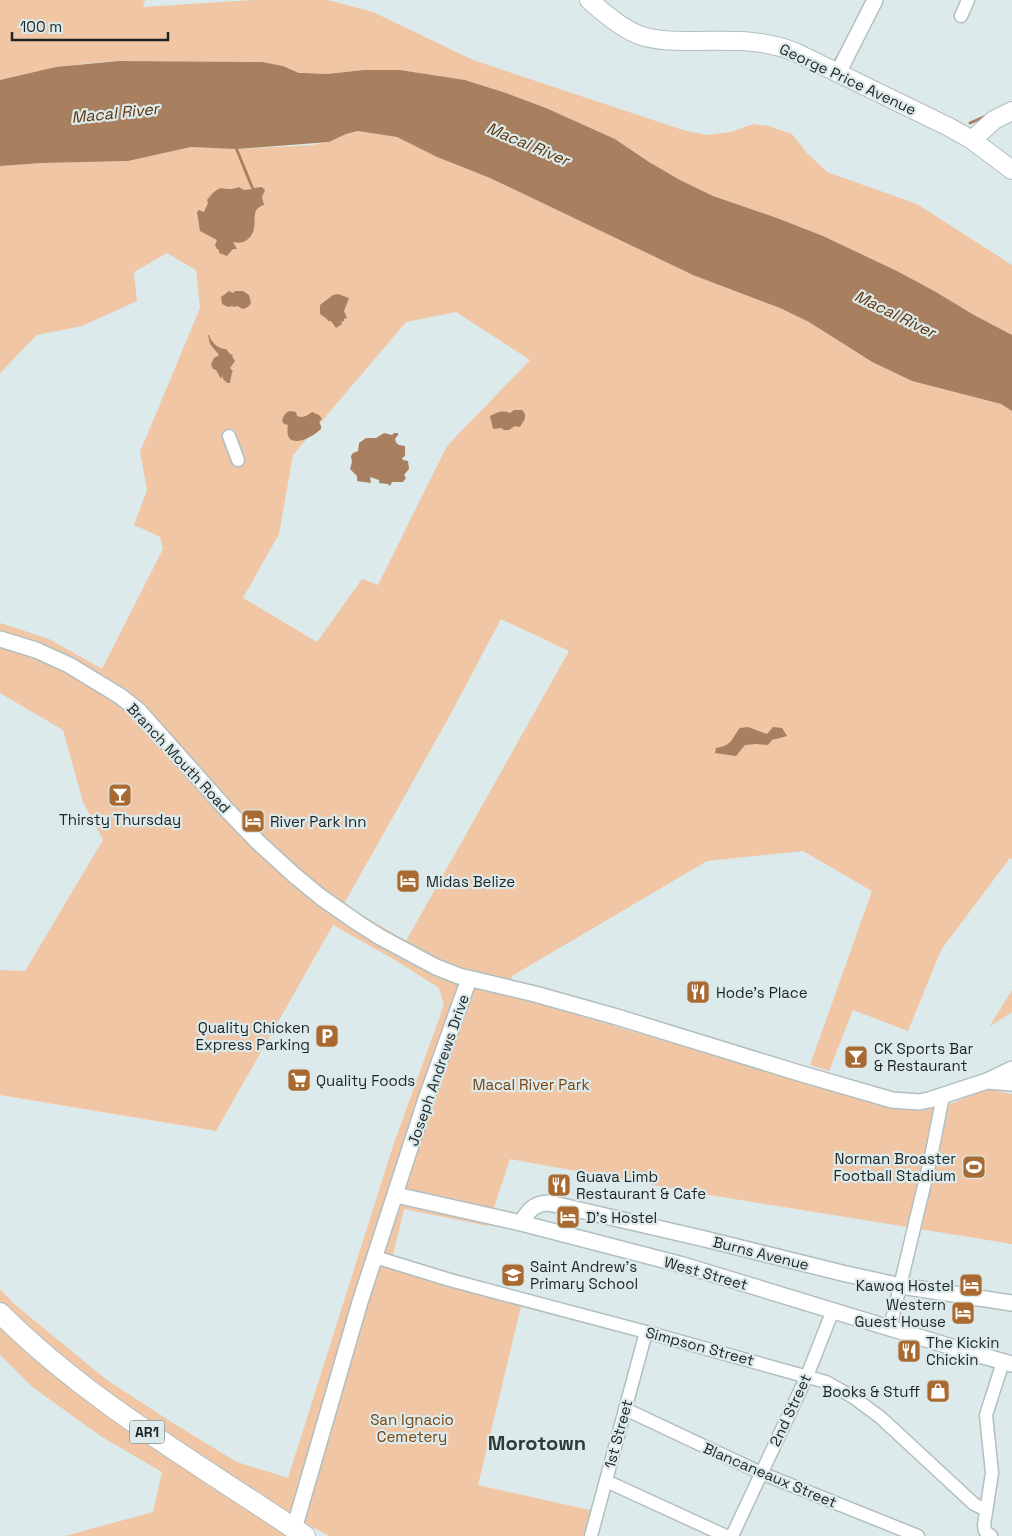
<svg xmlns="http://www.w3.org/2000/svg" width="1012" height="1536" viewBox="0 0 1012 1536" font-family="'Space Grotesk',sans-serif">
<rect width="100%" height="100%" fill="#dceaeb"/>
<g fill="#f0c6a5" fill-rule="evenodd">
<polygon points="0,0 145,0 143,7 253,0 328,0 373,12 473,60 683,130 707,135 731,132 753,124 769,126 792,134 807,153 827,172 917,204 1012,265 1012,335 974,315 936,292 897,271 823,236 777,218 713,196 680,180 649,162 615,139 546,108 506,93 465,80 400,70 364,70 327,74 304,73 299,73 283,66 262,62 119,61 81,64 0,80"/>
<path d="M358 131 397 137 437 157 490 178 693 275 780 308 809 322 871 362 912 381 1001 404 1012 411V859L1010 858 941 950 908 1031 853 1010 829 1071 810 1065 872 891 803 851 707 861 512 976 509 995 872 1102 920 1111 950 1104 987 1089 1012 1094V1244L703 1194 510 1159 488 1226 404 1209 393 1255 524 1294 478 1485 594 1511 587 1536H329L284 1512 271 1526 287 1536H65L153 1512 162 1472 102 1437 31 1386 0 1355V1289L14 1304 107 1380 176 1425 237 1462 288 1478 393 1146 444 1005 439 988 395 960 333 925 216 1131 0 1095V970L25 971 103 840 83 802 63 730 0 693V623L49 639 102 669 163 549 160 537 134 525 147 490 140 452 200 308 196 270 167 253 134 272 137 301 82 326 37 335 0 373V166L42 163 128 161 191 147 238 149 312 145 329 142 346 134ZM456 312 530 360 447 446 378 585 362 579 317 642 243 598 279 534 293 455 406 322ZM501 619 569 651 406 941 344 904 449 717Z"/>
<polygon points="1012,990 1012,1012 989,1027"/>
</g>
<g fill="#a87f5f">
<path d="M119 61 262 62 283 66 299 73H304L327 74 364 70H400L465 80 506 93 546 108 615 139 649 162 680 180 713 196 777 218 823 236 897 271 936 292 974 315 1012 335V411L1001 404 912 381 872 362 809 322 780 308 693 275 490 178 437 157 397 137 358 131 346 134 329 142 238 149 254 188 262 187 265 190 262 197 264 205C251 209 256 218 254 228 252 239 243 245 233 242L237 249H233L227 256 219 253V250L217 249 215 245 217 240 200 231 197 212 199 210 204 212 208 203 207 200C223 179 222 194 239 187L244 190 252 189 250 186 235 149 191 147 128 161 42 163 0 166V80L56 67Z"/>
<polygon points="229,291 233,293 235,291 243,291 249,295 251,303 248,307 243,309 237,306 234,307 232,306 228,307 222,304 221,297"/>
<polygon points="338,294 349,298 344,311 347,318 344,319 344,321 341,322 342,324 336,328 331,321 328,321 327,319 320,314 320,305 333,295"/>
<path d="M208 335H209C212 343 218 349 226 349L230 354 233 355 232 356 235 361 230 368 233 371 232 372 230 383H227L223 379 222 375 221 379 216 370 213 369 211 364 214 358 219 355 210 344Z"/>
<path d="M514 410H522C529 417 523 421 520 427L515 426 509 430H504L501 428 493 429 490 416C499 412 501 410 510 413Z"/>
<path d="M290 411 296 412 297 416C303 419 308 415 312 412L319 415 322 419 319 422 321 426V429C311 439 283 452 288 425L284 424 282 421C283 417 285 412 290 411Z"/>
<path d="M384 433 392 435 394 433H398V435L395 439C396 445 399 445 405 446V456L402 458 403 460 408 461 409 469 404 475 406 478 403 482H392L390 486 388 484 379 483V480L370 477 371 483 357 481V476L350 469 352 462 351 456 353 453 358 451 359 443 366 438H376Z"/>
<path d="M748 727 767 734 773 727 782 728 787 736 772 740 768 745 756 744 745 745 736 756 715 753 716 748C733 745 731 739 740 728Z"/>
</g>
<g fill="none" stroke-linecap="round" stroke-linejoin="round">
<g stroke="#a87f5f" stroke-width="3">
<polyline points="833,65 840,53"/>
<polyline points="970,123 986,116"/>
</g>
<g stroke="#b1bfc0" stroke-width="15">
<g id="minor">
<polyline points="961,16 968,0"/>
<polyline points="229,436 238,460"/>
<polyline points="375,1257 450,1280 646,1332 826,1382 853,1397 880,1417 974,1504 986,1510"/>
<polyline points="890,1328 931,1157 943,1096"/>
<polyline points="625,1409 761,1473 918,1536"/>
<polyline points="606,1481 726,1536"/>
<polyline points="591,1536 646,1332"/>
<polyline points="732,1536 807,1376 833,1310"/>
<polyline points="991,1536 985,1531 984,1525 992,1473 986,1415 1003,1362"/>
</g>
</g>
<g stroke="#b1bfc0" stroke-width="18">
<g id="tertiary">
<polyline points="838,73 875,0"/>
<polyline points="0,639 36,650 69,665 120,696 139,711 227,810 258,842 294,875 322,898 358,923 380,937 436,967 459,976 535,994 617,1017 799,1073 892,1100 919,1102 929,1100 987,1081 1012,1083"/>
<polyline points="989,1080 1012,1069"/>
<polyline points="396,1195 521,1223 683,1265 965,1351 1012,1364"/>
<path d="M521 1223C528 1211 534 1203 549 1203L705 1239 842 1273 901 1286 1012 1303"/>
<polyline points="294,1529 360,1302 426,1099 469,979"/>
</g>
</g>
<g stroke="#b1bfc0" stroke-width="20">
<g id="secondary">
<path d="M589 0C604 13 620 27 639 35 656 41 674 41 692 41 730 41 759 38 795 52L949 127 972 140 1012 170"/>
<polyline points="972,140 994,120 1012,111"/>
</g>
</g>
<g stroke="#b1bfc0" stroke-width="22">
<path id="trunk" d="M0 1313C90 1403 201 1465 305 1536"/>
</g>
<use href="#minor" stroke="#fff" stroke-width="12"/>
<use href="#tertiary" stroke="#fff" stroke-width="15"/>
<use href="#secondary" stroke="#fff" stroke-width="18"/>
<use href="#trunk" stroke="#fff" stroke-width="20"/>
</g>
<defs>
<g id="bar-square" transform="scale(1.25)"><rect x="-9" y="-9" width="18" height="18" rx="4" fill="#a96a31" stroke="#dceaeb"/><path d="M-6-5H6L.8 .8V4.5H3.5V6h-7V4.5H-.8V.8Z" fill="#fff"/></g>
<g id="hotel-square" transform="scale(1.25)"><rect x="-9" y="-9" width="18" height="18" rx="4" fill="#a96a31" stroke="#dceaeb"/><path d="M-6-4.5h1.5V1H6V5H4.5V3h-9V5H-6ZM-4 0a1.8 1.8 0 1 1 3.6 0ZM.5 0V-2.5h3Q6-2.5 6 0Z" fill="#fff"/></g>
<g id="restaurant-square" transform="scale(1.25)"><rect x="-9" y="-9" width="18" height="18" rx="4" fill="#a96a31" stroke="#dceaeb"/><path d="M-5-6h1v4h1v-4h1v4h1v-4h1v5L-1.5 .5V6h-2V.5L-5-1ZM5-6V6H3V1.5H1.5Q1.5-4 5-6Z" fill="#fff"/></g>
<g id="parking-square" transform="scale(1.25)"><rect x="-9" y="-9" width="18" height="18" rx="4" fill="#a96a31" stroke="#dceaeb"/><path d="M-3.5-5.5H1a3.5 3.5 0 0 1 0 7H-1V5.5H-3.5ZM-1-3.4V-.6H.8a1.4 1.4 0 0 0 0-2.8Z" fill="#fff"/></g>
<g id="supermarket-square" transform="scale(1.25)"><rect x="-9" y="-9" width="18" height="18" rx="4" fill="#a96a31" stroke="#dceaeb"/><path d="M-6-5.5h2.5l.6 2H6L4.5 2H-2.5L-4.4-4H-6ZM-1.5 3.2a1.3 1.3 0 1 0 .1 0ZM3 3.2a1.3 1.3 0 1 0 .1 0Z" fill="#fff"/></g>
<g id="stadium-square" transform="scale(1.25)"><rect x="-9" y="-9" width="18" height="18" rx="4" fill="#a96a31" stroke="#dceaeb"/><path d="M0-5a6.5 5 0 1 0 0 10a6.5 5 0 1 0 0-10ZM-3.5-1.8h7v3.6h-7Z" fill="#fff"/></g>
<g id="school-square" transform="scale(1.25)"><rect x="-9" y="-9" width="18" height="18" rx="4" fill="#a96a31" stroke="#dceaeb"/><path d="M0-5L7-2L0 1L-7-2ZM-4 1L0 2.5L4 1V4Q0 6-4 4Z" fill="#fff"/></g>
<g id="shop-square" transform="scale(1.25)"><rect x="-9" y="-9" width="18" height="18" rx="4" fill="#a96a31" stroke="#dceaeb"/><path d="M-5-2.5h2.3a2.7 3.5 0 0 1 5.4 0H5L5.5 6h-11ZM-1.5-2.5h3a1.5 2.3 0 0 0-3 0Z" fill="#fff"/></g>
</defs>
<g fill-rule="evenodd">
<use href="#bar-square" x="120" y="795"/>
<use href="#hotel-square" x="253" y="821"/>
<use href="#hotel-square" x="408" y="881"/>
<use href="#restaurant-square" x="698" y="992"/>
<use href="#parking-square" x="327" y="1036"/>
<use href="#bar-square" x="856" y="1057"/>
<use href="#supermarket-square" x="299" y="1080"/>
<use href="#stadium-square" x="974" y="1167"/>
<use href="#restaurant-square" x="559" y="1185"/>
<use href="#hotel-square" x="568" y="1217"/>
<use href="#school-square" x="513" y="1275"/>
<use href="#hotel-square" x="971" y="1285"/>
<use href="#hotel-square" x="963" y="1313"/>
<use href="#restaurant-square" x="909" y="1351"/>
<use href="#shop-square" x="938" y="1391"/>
</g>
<g text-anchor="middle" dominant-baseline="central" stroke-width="4.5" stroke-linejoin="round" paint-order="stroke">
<rect fill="#dceaeb" stroke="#585f60" stroke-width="1" x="129.5" y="1420.5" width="35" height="23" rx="4"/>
<g font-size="14" font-weight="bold" fill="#1f2424">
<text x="147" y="1432">AR1</text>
</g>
<g font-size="15" fill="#1f2424" stroke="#dceaeb">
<text transform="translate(848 79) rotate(25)">George Price Avenue</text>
<text transform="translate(179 758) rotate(47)">Branch Mouth Road</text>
<text transform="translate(438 1070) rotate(-71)">Joseph Andrews Drive</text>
<text transform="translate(761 1253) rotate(14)">Burns Avenue</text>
<text transform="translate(706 1273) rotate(16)">West Street</text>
<text transform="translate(700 1346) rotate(15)">Simpson Street</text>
<text transform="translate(790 1410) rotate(-65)">2nd Street</text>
<text transform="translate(618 1434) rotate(-75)">1st Street</text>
<text transform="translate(770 1475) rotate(23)">Blancaneaux Street</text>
</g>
<g font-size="15" fill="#1f2424" stroke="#dceaeb" text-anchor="start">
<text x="120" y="819" text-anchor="middle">Thirsty Thursday</text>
<text x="270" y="821">River Park Inn</text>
<text x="426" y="881">Midas Belize</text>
<text x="716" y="992">Hode's Place</text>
<text x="310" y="1027" text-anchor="end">Quality Chicken<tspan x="310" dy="17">Express Parking</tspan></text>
<text x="874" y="1048">CK Sports Bar<tspan x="874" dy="17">&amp; Restaurant</tspan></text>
<text x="316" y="1080">Quality Foods</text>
<text x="956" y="1158" text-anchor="end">Norman Broaster<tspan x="956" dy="17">Football Stadium</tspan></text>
<text x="576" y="1176">Guava Limb<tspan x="576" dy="17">Restaurant &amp; Cafe</tspan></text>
<text x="586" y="1217">D's Hostel</text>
<text x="530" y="1266">Saint Andrew's<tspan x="530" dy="17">Primary School</tspan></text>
<text x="954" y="1285" text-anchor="end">Kawoq Hostel</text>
<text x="946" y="1304" text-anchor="end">Western<tspan x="946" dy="17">Guest House</tspan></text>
<text x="926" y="1342">The Kickin<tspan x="926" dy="17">Chickin</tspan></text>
<text x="920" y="1391" text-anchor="end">Books &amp; Stuff</text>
</g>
<g font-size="15" fill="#7a440c" stroke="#dceaeb">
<text x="531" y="1084">Macal River Park</text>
<text x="412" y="1419">San Ignacio<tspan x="412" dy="17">Cemetery</tspan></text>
</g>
<g font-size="16" font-style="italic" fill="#5e340b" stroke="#dceaeb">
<text transform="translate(115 113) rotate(-6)">Macal River</text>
<text transform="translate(528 144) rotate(23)">Macal River</text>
<text transform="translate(895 314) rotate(26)">Macal River</text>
</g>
<g font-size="20" font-weight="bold" fill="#2f3a3b" stroke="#dceaeb">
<text x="537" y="1443">Morotown</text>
</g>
</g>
<path d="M12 32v8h156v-8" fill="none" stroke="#1f2424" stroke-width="2.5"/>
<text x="20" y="32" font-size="15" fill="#1f2424" stroke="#dceaeb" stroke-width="4" paint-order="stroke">100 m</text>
</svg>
